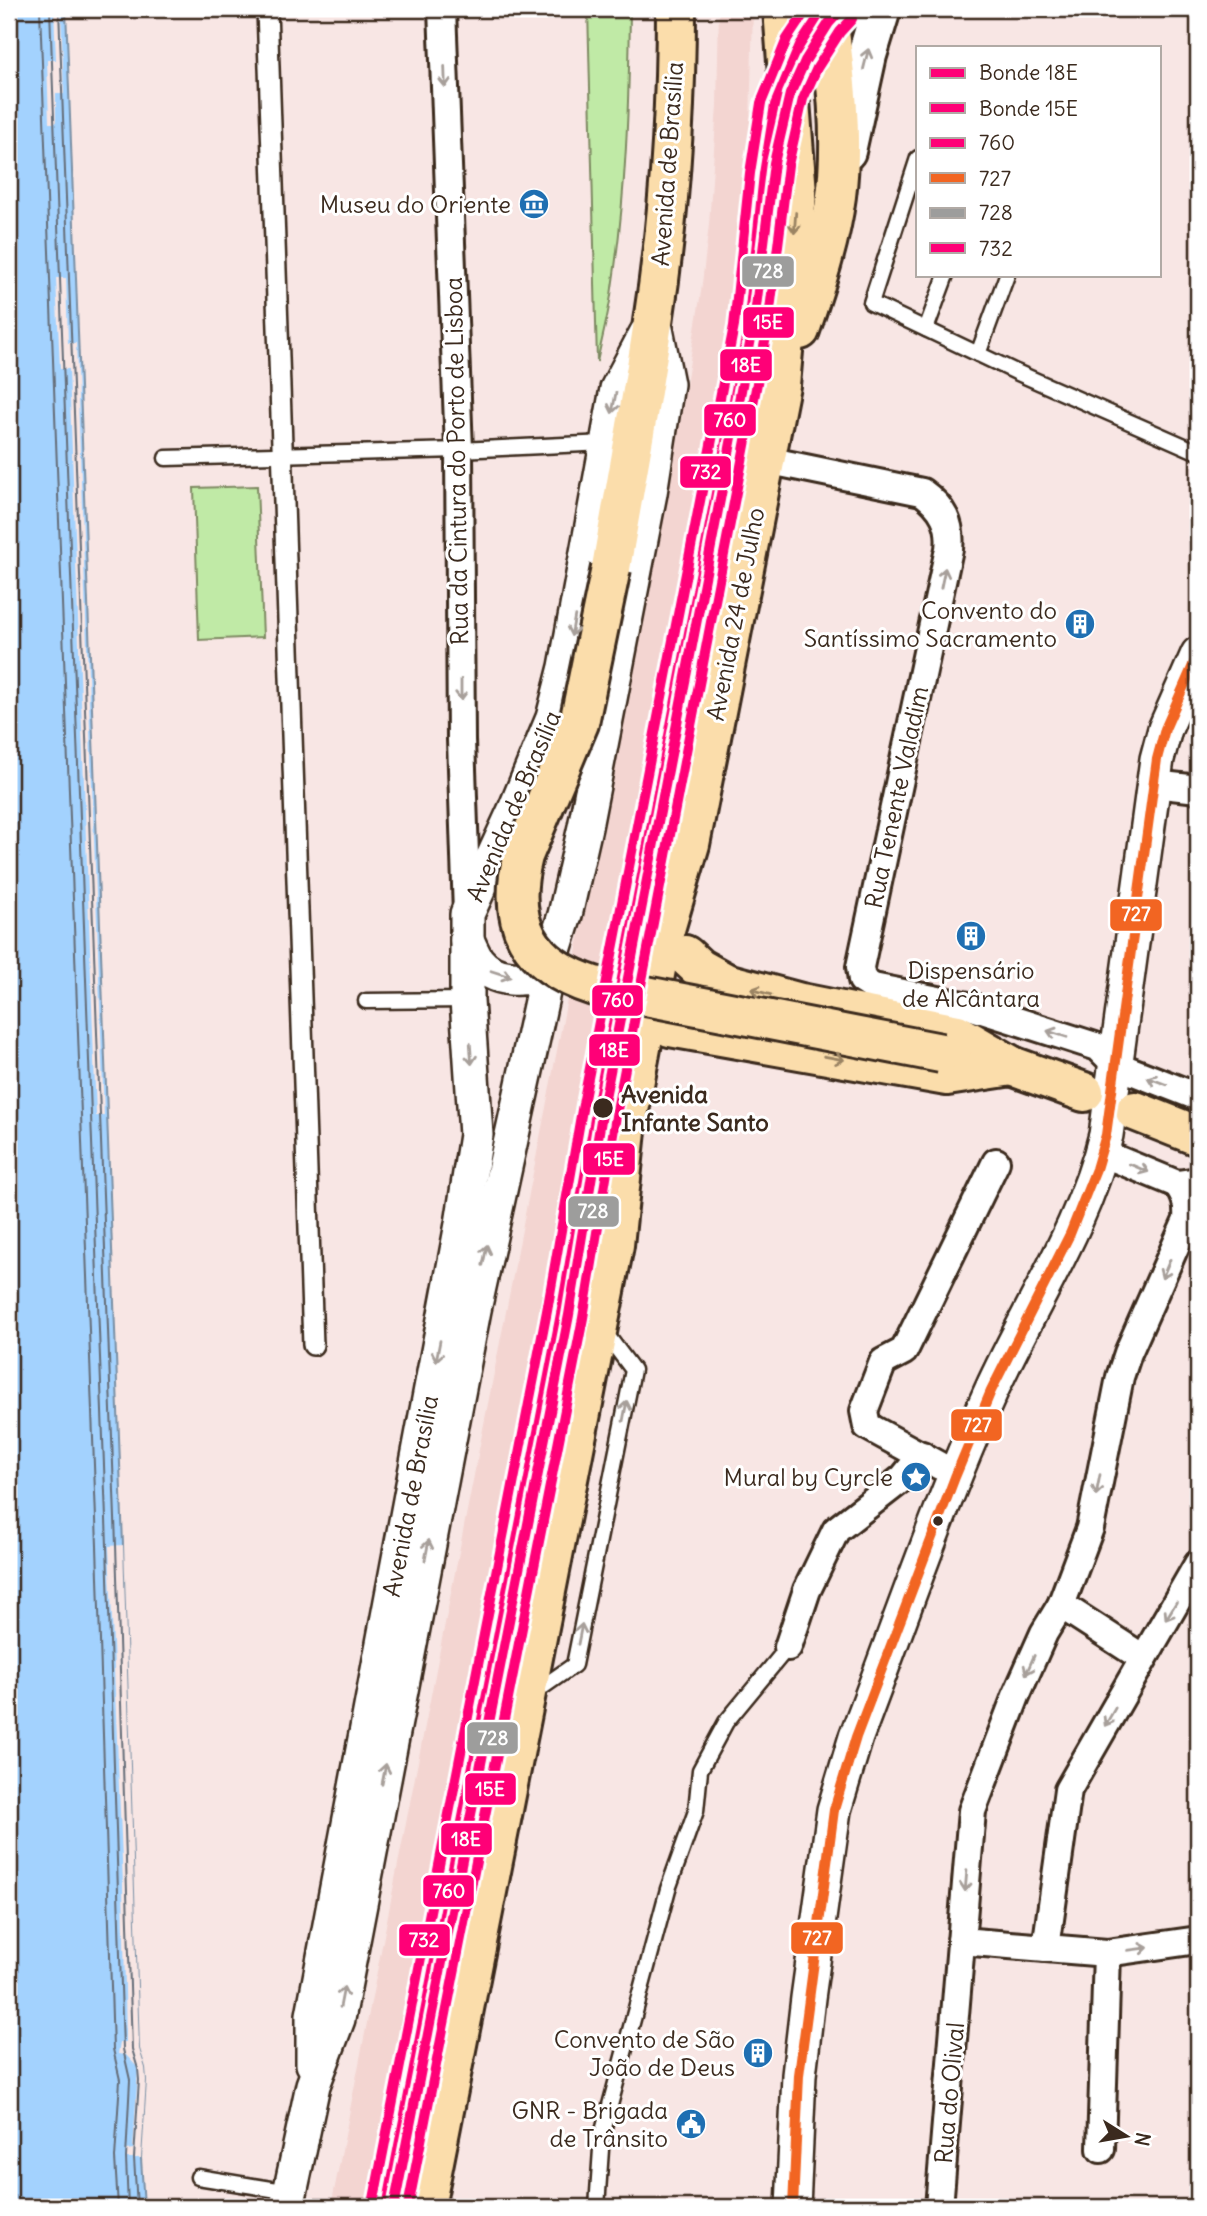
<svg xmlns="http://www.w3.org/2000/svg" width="1207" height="2216" viewBox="0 0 1207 2216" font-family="Delius,sans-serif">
<rect width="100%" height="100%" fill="#f8e6e4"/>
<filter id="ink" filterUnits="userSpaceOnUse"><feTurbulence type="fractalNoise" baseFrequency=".0143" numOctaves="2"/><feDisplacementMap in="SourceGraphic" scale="14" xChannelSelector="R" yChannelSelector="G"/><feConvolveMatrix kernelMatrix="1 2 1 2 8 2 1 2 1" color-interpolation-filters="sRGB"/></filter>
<g filter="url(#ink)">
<polygon fill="#f3d5d1" points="719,9 753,9 749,163 738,275 725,370 367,2207 331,2207 681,416 701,292 709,225 717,105"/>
<g fill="#c0eaa6" stroke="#7e8a62" stroke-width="2">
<path d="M588 9H630C629 102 626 196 612 288 609 313 602 338 597 362Z"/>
<polygon points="257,486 263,637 199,640 194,488"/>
</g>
<polygon fill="#a3d2fe" stroke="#798fa4" stroke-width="2" points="9,9 66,9 123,1545 139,2049 145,2068 146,2080 141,2158 144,2207 9,2207"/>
<g fill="#f8e6e4">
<polygon points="54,9 61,9 64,94 56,94 56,123 49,123 47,60 56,60"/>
<polygon points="56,278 66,278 68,343 76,343 104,1116 96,1116 69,369 60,369"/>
<polygon points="123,1545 139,2049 145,2068 146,2080 141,2158 126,2158 127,2150 133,2149 138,2068 126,2055 118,2054 120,2042 126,2042 123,1884 109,1546"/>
</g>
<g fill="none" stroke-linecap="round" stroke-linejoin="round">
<g stroke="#656d78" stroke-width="2">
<polyline points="40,9 97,1546 113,2049 120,2080 115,2158 118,2207"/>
<polyline points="50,9 107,1546 123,2049 130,2080 126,2158 128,2207"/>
<polyline points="59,9 116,1545 132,2049 138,2069 139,2080 134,2158 137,2207"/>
</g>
<g stroke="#3b2a1e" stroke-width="19">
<g id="service">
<polyline points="918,158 871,303 1016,372 1198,452"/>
<polyline points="926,329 946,275"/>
<polyline points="978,354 1007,275"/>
<polyline points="166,458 459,450 606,443"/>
<polyline points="366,1001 467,1000"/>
<polyline points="534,1693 574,1665 633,1370 603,1330"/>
<polyline points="198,2177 290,2192"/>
<polyline points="387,2207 561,1314 597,1107 714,495 748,328 764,174 775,106"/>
<polyline points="597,2207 602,2135 668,1889 696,1811 700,1770 726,1722 788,1647"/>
</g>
</g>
<g stroke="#3b2a1e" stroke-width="24">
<polyline id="pedestrian" points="267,9 313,1345"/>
</g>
<g stroke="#3b2a1e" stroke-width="32">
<g id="minor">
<polyline points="442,9 459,450 461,740 467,913"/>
<path d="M766 460 922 492C943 507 952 524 949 549L860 967 862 980 873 987 973 1007 1098 1047 1116 1065 1198 1097"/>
<polyline points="1154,784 1198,789"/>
<polyline points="1102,1153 1177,1184 1198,1181"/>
<polyline points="957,1472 940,1466 867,1426 864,1411 883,1362 904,1351 996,1162"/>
<polyline points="1061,1605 1143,1658"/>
<polyline points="788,1647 807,1590 836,1530 903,1478 922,1455"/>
<polyline points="961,1941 1107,1953 1198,1940"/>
<polyline points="1046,1948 1068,1790 1198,1564"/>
<polyline points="1101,2149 1107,1953"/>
<path d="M939 2207 972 1811 1016 1696 1044 1633 1061 1605 1090 1528 1120 1377 1128 1353 1187 1220C1188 1205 1186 1196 1177 1184"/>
</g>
</g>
<g stroke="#3b2a1e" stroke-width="38">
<g id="tertiary">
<path d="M467 940C470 946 473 954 477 960 494 982 526 983 548 969"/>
<polyline points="313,2064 313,2015 462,1224 476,1135 467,1000 467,914 514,812 553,718 566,667 617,389 646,334"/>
<polyline points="287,2207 313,2085 338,2019 474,1310 548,969 565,915 585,827 650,493 667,384 656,329"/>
<path d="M793 2207 799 2075 808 1998 834 1810 856 1737C900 1622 940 1504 991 1391 1029 1307 1084 1226 1106 1135L1157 759 1165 729 1198 654"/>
</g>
</g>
<g stroke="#3b2a1e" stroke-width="44">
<g id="secondary">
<polyline points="788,70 800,45 824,9"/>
<polyline points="846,151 867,55 881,9"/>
</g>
</g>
<g stroke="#3b2a1e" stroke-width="44">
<g id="primary">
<path d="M800 330C815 286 830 242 836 196 844 134 835 70 827 9"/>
<path d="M611 568C625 486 641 404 653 322 669 219 676 113 676 9"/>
<polyline points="685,955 699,968 726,983 801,1003 957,1034 1012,1066"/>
<polyline points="670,1027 947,1076 1012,1066"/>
<polyline points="988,1061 1012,1066 1084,1092"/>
<polyline points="1135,1111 1198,1136"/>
<polyline points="425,2207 614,1245 627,1121 661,943 690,844 780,385 797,193 783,9"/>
</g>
</g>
<use href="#service" stroke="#fff" stroke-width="14"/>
<use href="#pedestrian" stroke="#fff" stroke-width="19"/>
<use href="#minor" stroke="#fff" stroke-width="26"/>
<use href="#tertiary" stroke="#fff" stroke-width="33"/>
<use href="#secondary" stroke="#fff" stroke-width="38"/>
<use href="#primary" stroke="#fbddab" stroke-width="38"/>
<g stroke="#3b2a1e" stroke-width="44" stroke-linecap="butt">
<path id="primary-bridge" d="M611 568 579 723 523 856C506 923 528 965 594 986L941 1053"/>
</g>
<use href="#primary-bridge" stroke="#fbddab" stroke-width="38"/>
<g stroke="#fff" stroke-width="16">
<polyline id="bus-1" points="387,2207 561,1314 597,1107 748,328 764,174 775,105 800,45 824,9"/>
</g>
<g stroke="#fff" stroke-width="16">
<polyline id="bus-2" points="793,2207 799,2075 834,1810 856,1737 955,1477 991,1391 1070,1234 1096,1169 1106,1135 1157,759 1165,729 1198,654"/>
</g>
<g stroke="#fff" stroke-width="16">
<polyline id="bus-3" points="401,2207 575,1317 611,1110 762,331 778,176 789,108 812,52 836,17"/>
</g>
<g stroke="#fff" stroke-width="16">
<polyline id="bus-4" points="373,2204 547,1311 583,1104 734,326 750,173 761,103 787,39 807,9"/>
</g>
<use href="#bus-1" stroke="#f07" stroke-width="10"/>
<use href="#bus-2" stroke="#f26522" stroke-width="10"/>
<use href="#bus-3" stroke="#9d9d9c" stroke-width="10"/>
<use href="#bus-4" stroke="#f07" stroke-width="10"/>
<g stroke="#fff" stroke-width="16">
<polyline id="tram-1" points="394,2207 569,1315 603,1108 754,323 774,163 790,94 805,61 829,23 842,9"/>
</g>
<g stroke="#fff" stroke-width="16">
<polyline id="tram-2" points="408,2207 583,1318 617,1110 768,326 788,165 803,99 817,68 840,32 852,19"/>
</g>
<use href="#tram-1" stroke="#f07" stroke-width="10"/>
<use href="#tram-2" stroke="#f07" stroke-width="10"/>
</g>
<defs><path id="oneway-shaft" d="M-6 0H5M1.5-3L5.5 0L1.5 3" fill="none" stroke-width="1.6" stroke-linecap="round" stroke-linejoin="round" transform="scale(1.75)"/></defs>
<g stroke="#a79f9a">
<use href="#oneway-shaft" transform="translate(866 59) rotate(-76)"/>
<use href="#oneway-shaft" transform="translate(445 77) rotate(88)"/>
<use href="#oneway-shaft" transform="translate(614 403) rotate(101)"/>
<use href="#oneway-shaft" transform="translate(943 578) rotate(-78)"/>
<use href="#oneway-shaft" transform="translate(573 626) rotate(100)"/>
<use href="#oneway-shaft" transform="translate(461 690) rotate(90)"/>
<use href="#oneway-shaft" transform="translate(501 974) rotate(18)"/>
<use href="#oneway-shaft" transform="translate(1057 1034) rotate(-162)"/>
<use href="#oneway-shaft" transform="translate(471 1054) rotate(86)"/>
<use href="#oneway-shaft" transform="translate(1157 1081) rotate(-159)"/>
<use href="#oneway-shaft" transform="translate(1139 1168) rotate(23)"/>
<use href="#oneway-shaft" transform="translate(485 1255) rotate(-78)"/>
<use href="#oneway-shaft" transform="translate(1166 1269) rotate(113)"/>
<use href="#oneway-shaft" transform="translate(438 1351) rotate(101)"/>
<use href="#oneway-shaft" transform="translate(625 1411) rotate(-79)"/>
<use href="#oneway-shaft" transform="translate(1098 1485) rotate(101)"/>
<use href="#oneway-shaft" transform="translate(427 1550) rotate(-79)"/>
<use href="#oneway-shaft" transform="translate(1171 1611) rotate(121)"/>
<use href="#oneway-shaft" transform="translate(580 1634) rotate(-79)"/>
<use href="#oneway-shaft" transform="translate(1030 1665) rotate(114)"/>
<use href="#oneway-shaft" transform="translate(1110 1717) rotate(120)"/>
<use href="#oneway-shaft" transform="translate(384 1774) rotate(-79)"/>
<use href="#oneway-shaft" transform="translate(966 1881) rotate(95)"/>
<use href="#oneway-shaft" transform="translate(1138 1949) rotate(-8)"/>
<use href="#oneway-shaft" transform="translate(342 1997) rotate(-79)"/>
</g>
<g stroke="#9b8464">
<use href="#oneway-shaft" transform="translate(795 223) rotate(94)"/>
<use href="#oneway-shaft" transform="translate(761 992) rotate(-164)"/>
<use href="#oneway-shaft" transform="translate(834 1058) rotate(10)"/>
</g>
</g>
<defs>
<g id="museum-disc" transform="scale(1.575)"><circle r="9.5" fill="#1f6fb2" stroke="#fff"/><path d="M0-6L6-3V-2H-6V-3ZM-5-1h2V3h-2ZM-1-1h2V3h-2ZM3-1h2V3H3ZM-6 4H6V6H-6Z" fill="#fff"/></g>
<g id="building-disc" transform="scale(1.575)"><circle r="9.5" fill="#1f6fb2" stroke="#fff"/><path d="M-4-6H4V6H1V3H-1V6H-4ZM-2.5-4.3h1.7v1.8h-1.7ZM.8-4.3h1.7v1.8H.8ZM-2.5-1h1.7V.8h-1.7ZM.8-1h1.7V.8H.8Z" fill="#fff"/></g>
<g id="sight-disc" transform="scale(1.575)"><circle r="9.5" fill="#1f6fb2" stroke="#fff"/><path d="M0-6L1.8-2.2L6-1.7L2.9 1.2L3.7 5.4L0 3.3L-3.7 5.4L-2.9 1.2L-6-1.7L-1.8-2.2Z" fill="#fff"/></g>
<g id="civic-disc" transform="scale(1.575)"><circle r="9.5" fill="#1f6fb2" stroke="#fff"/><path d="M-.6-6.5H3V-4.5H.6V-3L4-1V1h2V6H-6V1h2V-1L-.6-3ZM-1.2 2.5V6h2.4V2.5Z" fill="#fff"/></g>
</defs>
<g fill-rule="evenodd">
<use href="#museum-disc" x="534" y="204"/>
<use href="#building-disc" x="1080" y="624"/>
<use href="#building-disc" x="971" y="936"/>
<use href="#sight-disc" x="916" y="1477"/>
<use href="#building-disc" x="758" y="2053"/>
<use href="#civic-disc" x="691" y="2124"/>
</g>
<g fill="#3b2a1e" stroke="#fff" stroke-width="2.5">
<circle cx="603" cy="1108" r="11"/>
<circle cx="938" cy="1521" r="6"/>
</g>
<g text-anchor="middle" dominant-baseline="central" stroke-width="6" stroke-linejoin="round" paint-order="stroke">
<g font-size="24" fill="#3b2a1e" stroke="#fff">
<text transform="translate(667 164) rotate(-86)">Avenida de Brasília</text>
<text transform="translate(456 461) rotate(-91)">Rua da Cintura do Porto de Lisboa</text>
<text transform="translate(735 614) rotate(-79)">Avenida 24 de Julho</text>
<text transform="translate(896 797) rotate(-78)">Rua Tenente Valadim</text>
<text transform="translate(513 806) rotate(-67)">Avenida de Brasília</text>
<text transform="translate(410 1496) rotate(-79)">Avenida de Brasília</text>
<text transform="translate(949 2093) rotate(-85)">Rua do Olival</text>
</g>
<g font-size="24" fill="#3b2a1e" stroke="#fff" text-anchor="end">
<text x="511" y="204">Museu do Oriente</text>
<text x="1057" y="610">Convento do<tspan x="1057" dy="28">Santíssimo Sacramento</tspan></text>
<text x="971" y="970" text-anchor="middle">Dispensário<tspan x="971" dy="28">de Alcântara</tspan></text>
<text x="893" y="1477">Mural by Cyrcle</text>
<text x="735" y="2039">Convento de São<tspan x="735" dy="28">João de Deus</tspan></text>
<text x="668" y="2110">GNR - Brigada<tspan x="668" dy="28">de Trânsito</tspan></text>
</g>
<g font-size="24" font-weight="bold" fill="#3b2a1e" stroke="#fff" text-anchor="start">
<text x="621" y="1094">Avenida<tspan x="621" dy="28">Infante Santo</tspan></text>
</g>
</g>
<g stroke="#fff" stroke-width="2.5">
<rect x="741" y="255" width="54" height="33" rx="7" fill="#9d9d9c"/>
<rect x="742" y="306" width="53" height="33" rx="7" fill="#f07"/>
<rect x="719" y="348" width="54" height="34" rx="7" fill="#f07"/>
<rect x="703" y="403" width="54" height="34" rx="7" fill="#f07"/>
<rect x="679" y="455" width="53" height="34" rx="7" fill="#f07"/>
<rect x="1109" y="898" width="54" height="34" rx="7" fill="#f26522"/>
<rect x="591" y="984" width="53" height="33" rx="7" fill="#f07"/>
<rect x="588" y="1033" width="53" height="34" rx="7" fill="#f07"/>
<rect x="582" y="1142" width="54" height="34" rx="7" fill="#f07"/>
<rect x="567" y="1195" width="53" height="33" rx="7" fill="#9d9d9c"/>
<rect x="950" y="1408" width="53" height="34" rx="7" fill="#f26522"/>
<rect x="466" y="1721" width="53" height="34" rx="7" fill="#9d9d9c"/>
<rect x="464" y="1772" width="53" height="34" rx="7" fill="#f07"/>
<rect x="440" y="1822" width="53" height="34" rx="7" fill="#f07"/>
<rect x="422" y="1874" width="53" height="34" rx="7" fill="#f07"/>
<rect x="790" y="1921" width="54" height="34" rx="7" fill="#f26522"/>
<rect x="398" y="1923" width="53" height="34" rx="7" fill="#f07"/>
</g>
<g font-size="19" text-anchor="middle" font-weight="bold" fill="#fff">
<text x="768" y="278">728</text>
<text x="768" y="329">15E</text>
<text x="746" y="372">18E</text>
<text x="730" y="427">760</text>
<text x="706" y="479">732</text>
<text x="1136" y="921">727</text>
<text x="618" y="1007">760</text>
<text x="614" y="1057">18E</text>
<text x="609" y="1166">15E</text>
<text x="593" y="1218">728</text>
<text x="977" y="1432">727</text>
<text x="493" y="1745">728</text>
<text x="490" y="1796">15E</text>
<text x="466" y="1846">18E</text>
<text x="449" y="1898">760</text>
<text x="817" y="1945">727</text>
<text x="424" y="1947">732</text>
</g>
<rect width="1207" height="2216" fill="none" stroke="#fff" stroke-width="35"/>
<rect x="18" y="18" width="1172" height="2181" fill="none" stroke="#3b2a1e" stroke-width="2.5" filter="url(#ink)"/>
<rect x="916" y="46" width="245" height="231" fill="#ffffff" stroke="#b1aaa5" stroke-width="2"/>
<rect x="930" y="68" width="35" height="10" fill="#ff0077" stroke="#b1aaa5" stroke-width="2"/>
<text x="979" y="80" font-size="21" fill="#3b2a1e">Bonde 18E</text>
<rect x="930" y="103" width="35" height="10" fill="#ff0077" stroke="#b1aaa5" stroke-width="2"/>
<text x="979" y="116" font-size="21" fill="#3b2a1e">Bonde 15E</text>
<rect x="930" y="138" width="35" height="10" fill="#ff0077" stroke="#b1aaa5" stroke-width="2"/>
<text x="979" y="150" font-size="21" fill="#3b2a1e">760</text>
<rect x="930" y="173" width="35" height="10" fill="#f26522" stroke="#b1aaa5" stroke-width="2"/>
<text x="979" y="186" font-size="21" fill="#3b2a1e">727</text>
<rect x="930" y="208" width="35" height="10" fill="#9d9d9c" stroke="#b1aaa5" stroke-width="2"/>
<text x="979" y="220" font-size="21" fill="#3b2a1e">728</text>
<rect x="930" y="243" width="35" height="10" fill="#ff0077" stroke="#b1aaa5" stroke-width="2"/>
<text x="979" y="256" font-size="21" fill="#3b2a1e">732</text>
<g transform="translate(1126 2136) rotate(101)" stroke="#ffffff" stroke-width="5" paint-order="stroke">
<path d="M0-5L12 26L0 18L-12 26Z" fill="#3b2a1e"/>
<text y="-10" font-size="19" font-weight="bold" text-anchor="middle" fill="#3b2a1e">N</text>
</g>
</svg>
